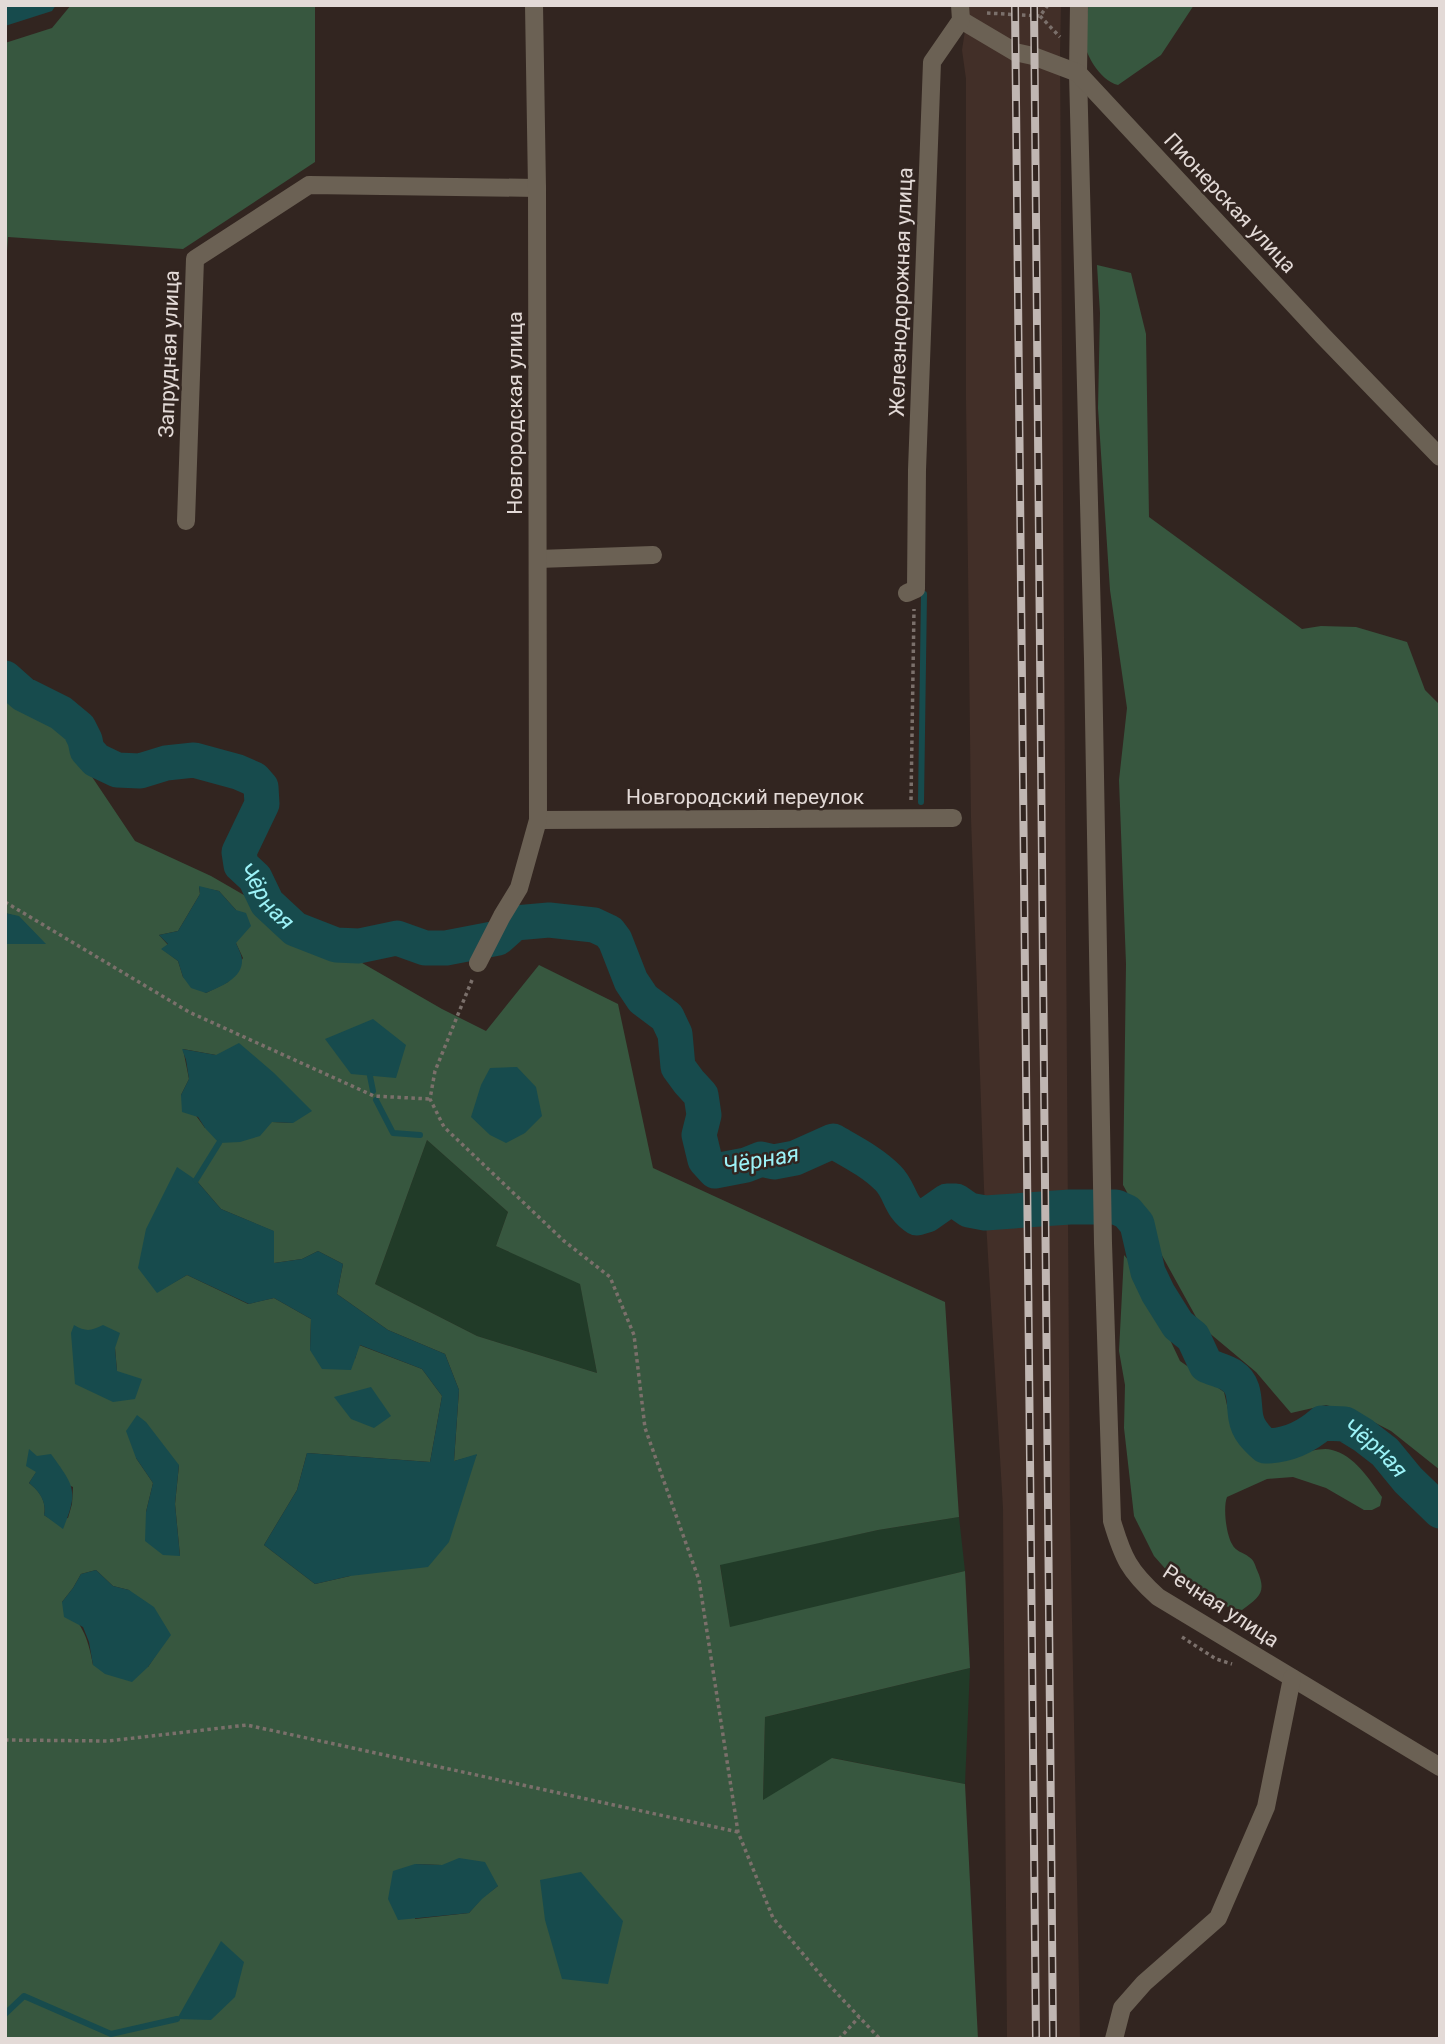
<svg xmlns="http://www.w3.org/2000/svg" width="1445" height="2044" viewBox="0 0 1445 2044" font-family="Roboto,sans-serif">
<rect width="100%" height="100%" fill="#322520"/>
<polygon fill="#422f28" points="969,5 1061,5 1060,53 1070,1513 1080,2039 1007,2039 1003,1508 984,1188 971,818 966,400 966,79 962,50"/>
<g fill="#213b28">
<polygon points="427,1140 508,1212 496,1246 580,1283 597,1373 477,1336 375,1284"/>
<polygon points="959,1517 965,1571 730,1628 720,1564 878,1530"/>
<polygon points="970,1668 965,1784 833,1758 763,1801 765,1717"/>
</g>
<g fill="#37573f" fill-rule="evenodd">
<polygon points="71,5 315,5 315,162 183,249 8,237 5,279 5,43 52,28"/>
<path d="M1088 5H1194L1161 55 1118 85C1100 81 1082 51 1083 32 1083 23 1089 15 1088 5Z"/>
<polygon points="1097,265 1131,273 1146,334 1149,517 1302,629 1321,626 1356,627 1407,642 1425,690 1440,705 1440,1470 1391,1431 1360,1415 1326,1405 1291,1413 1256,1372 1201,1326 1123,1185 1126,964 1119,780 1127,708 1110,590 1098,408 1100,313"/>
<path d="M5 691 64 735 135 841 211 876 442 1009 486 1031 539 965 618 1004 653 1168 945 1302 959 1517 878 1530 720 1565 730 1627 965 1571 970 1668 765 1717 763 1800 832 1758 965 1784 978 2039H5V950L7 944H45L19 917 5 913ZM199 887 219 891 236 910V943L243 958 228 982 206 993 183 977 178 961 162 949 168 945 159 935 178 931 200 894ZM183 1049 216 1055 293 1123 272 1122 205 1128 181 1095 189 1079ZM427 1140 508 1212 496 1246 580 1284 597 1373 477 1336 375 1284ZM196 1180 221 1209 273 1231 274 1263 302 1259 318 1251 343 1264 337 1294 388 1330 445 1354 459 1390 454 1461 477 1455 350 1576 315 1584 264 1545 297 1490 307 1453 430 1462 442 1396 422 1369 359 1345 355 1359 310 1350 311 1319 274 1298 248 1304 187 1275 157 1292ZM74 1326 83 1331H92L115 1348 117 1371ZM136 1458 179 1465 175 1504 180 1556 146 1512 153 1483ZM37 1471 73 1487 72 1504 68 1518 52 1520 44 1515C47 1502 40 1491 29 1483ZM96 1570 113 1586 129 1590 158 1652 148 1667 93 1665C87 1633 82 1626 62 1602L73 1588 81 1574ZM415 1864 442 1865 498 1886 482 1898 469 1913 415 1919Z"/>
<path d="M1124 1255 1138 1272 1180 1361 1224 1392C1228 1408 1233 1440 1247 1451 1258 1460 1287 1455 1300 1453 1309 1452 1323 1447 1332 1450 1354 1455 1370 1480 1382 1497L1380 1506 1372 1510H1364L1326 1488 1293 1477 1267 1479 1227 1497C1223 1507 1226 1534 1232 1544 1236 1552 1243 1552 1249 1557 1254 1560 1255 1565 1257 1570 1267 1592 1260 1597 1242 1610L1225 1606 1177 1582 1154 1556 1134 1516 1124 1428 1125 1385 1119 1351Z"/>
</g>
<g fill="#174b4d">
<polygon points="5,5 56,5 52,11 5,26"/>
<path d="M199 886 219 891 236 910 246 913 251 926 236 943C238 948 242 955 242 960 243 978 220 987 206 993L191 988 183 977 178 961 161 949 168 944 159 935 178 931 200 894Z"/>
<polygon points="5,913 19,916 46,944 7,944 5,950"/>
<polygon points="373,1019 406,1045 396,1078 351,1074 325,1039"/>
<polygon points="239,1043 274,1073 312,1111 293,1123 272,1122 260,1136 240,1142 219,1143 205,1128 198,1117 182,1112 181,1095 189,1079 186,1060 182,1049 216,1055"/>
<polygon points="517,1067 536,1087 542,1116 525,1133 506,1143 490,1135 471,1117 481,1085 490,1068"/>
<polygon points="177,1167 196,1180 221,1209 274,1231 274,1263 302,1259 318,1251 343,1264 337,1294 388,1330 445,1354 459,1390 454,1461 477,1454 449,1542 428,1567 350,1576 315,1584 264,1545 297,1490 307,1453 430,1462 442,1396 422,1369 360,1345 351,1370 322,1369 310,1350 311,1319 274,1298 249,1304 187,1275 157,1293 138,1268 146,1229"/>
<path d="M74 1325C86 1332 91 1331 103 1325L120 1333 115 1348 117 1371 142 1379 135 1399 113 1402 75 1384 71 1333Z"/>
<polygon points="371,1387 391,1416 374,1428 351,1419 334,1397"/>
<polygon points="137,1415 146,1422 179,1465 175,1504 180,1556 163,1555 145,1541 146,1512 153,1483 136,1458 126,1431"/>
<path d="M29 1449 37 1456 51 1454C74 1486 79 1490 63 1529L44 1515C47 1502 39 1491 29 1483L36 1472 26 1466Z"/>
<polygon points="96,1570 113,1586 129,1590 154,1607 171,1635 148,1667 132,1682 105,1674 93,1665 89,1642 83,1627 64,1617 62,1602 73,1588 81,1574"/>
<polygon points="459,1858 485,1862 498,1886 482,1899 469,1913 398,1920 388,1899 393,1871 415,1864 442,1865"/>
<polygon points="581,1872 623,1921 608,1984 562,1979 545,1920 540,1880"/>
<polygon points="221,1941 244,1962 235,1997 211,2020 177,2019"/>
</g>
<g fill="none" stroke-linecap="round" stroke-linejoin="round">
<g stroke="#174b4d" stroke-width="6">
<polyline points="921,802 924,594"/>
<polyline points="370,1076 373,1091"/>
<polyline points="376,1100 393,1133 420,1135"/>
<polyline points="196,1180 219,1143"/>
<polyline points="5,2014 24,1996 111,2034 177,2019"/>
</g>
<path stroke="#174b4d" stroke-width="35" id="s1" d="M5 678 23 694 61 713 79 728 85 740 87 750 96 760 117 770 140 771 166 763 194 760 238 772 254 779 261 787 262 804 239 852 241 865 255 878 267 903 295 929 336 945 359 946 397 938 425 948H446L498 938 515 923 549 920 594 925 609 932 615 940 631 981 643 999 667 1017 675 1034 678 1067 689 1082 701 1095 704 1115 699 1135 705 1160 715 1171 746 1165 761 1159 774 1162 795 1158 833 1141C852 1152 872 1162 888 1178 901 1191 899 1207 917 1218L927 1215 947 1201H956L969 1210 985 1213 1070 1207H1116L1127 1212 1137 1224 1148 1272 1158 1293 1178 1325 1193 1337 1206 1365C1214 1369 1225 1371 1232 1376 1247 1386 1243 1403 1246 1418 1248 1430 1256 1438 1265 1446 1287 1446 1305 1438 1322 1423L1345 1424 1363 1435 1385 1452 1408 1480 1440 1511"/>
<g stroke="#7b706b" stroke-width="3.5" stroke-dasharray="3.5 3.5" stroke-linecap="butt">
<polyline points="987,13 1040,16 1048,5"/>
<polyline points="1040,16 1060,37"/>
<polyline points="911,800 914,609"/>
<polyline points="5,902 189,1012 374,1096 430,1099"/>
<polyline points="472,980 435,1071 430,1099 444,1127 564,1241 610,1277 634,1335 645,1428 699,1580 738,1832 773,1918 829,1985 880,2039"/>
<polyline points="1182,1637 1216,1659 1232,1664"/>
<polyline points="5,1740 108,1741 247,1725 738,1832"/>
<polyline points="839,2039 859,2017"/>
</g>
<g stroke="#6b6154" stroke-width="18">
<path d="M1079 5 1078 73 1093 659 1103 1243 1112 1521C1123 1558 1129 1571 1158 1597L1440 1767"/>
<polyline points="961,20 1015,52 1033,56 1078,73 1323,336 1440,457"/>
<polyline points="186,521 195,259 309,185 537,188"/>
<polyline points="538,559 653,555"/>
<polyline points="907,593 916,589 917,470 932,62 961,20 960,5"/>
<polyline points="538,820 953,818"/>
<polyline points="478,963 502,916 519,888 538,820 537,188 534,5"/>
<polyline points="1114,2039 1122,2008 1144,1983 1218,1918 1266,1807 1292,1678"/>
</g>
<g stroke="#c0b6b2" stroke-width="8">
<g id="rail">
<polyline points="1015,5 1036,2039"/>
<polyline points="1034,5 1053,2039"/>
</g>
</g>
<use href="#rail" stroke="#322520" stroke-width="5" stroke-dasharray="16" stroke-linecap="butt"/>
</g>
<g text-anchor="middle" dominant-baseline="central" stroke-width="5" stroke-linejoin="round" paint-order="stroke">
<g font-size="21" fill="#e3dad7" stroke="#322520">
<text transform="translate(1230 203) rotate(47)">Пионерская улица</text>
<text transform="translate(901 292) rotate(-88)">Железнодорожная улица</text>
<text transform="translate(169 354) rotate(-88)">Запрудная улица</text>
<text transform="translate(515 413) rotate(-90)">Новгородская улица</text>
<text x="745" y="797">Новгородский переулок</text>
<text transform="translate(1221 1606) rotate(33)">Речная улица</text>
</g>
<g font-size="23" font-style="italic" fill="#9cf2f7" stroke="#322520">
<text stroke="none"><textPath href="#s1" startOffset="427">Чёрная</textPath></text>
<text transform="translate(761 1160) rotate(-10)">Чёрная</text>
<text stroke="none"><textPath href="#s1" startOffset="1944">Чёрная</textPath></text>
</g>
</g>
<rect width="1445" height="2044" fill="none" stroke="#e3dad7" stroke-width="14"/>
</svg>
